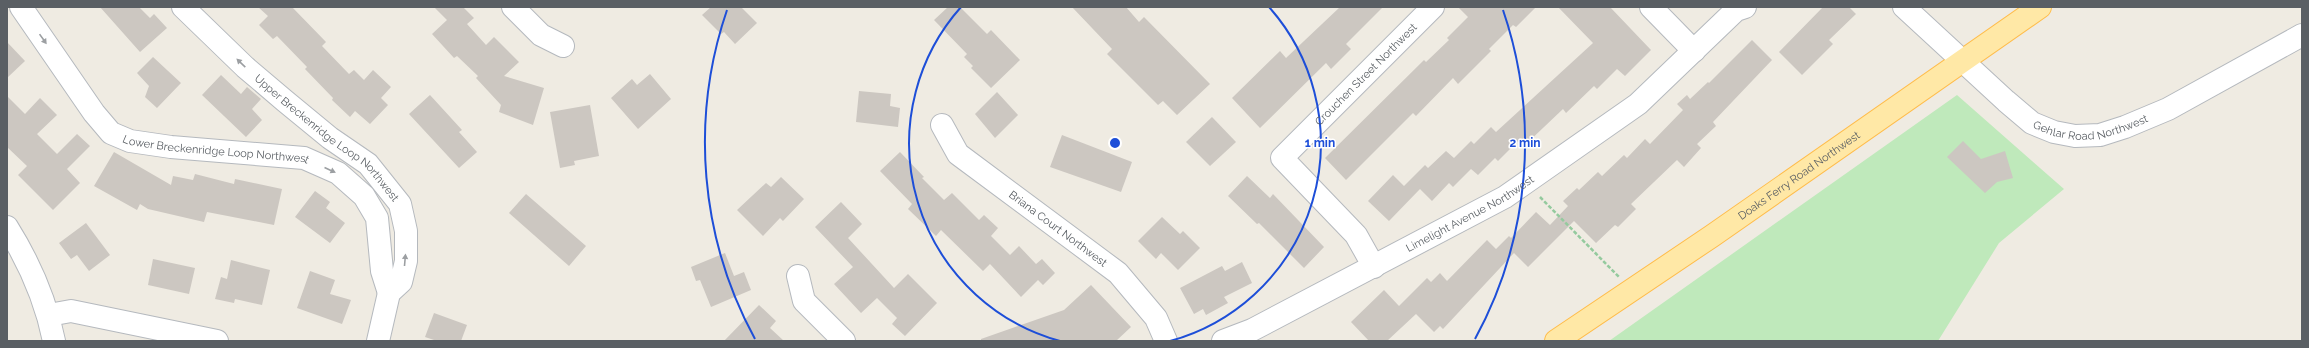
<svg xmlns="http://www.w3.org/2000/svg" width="2309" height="348" viewBox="0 0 2309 348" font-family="Raleway,sans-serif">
<rect width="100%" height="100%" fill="#efebe2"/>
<polygon fill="#bfe9bb" points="1957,95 2064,189 1999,243 1938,341 1609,341"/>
<g fill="#ccc7c1">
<polygon points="100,7 139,7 150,18 154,14 167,28 140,52"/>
<polygon points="258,7 292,7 326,42 322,46 349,74 354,70 364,80 373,70 391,87 381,98 388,105 370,124 355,111 350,117 332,100 333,98 305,69 307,67 277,36 273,39 259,25 268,16"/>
<polygon points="434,7 463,7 474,18 467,24 486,45 494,37 519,62 504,76 544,88 533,125 499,112 501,105 476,78 478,76 457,56 454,58 432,34 447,20"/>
<polygon points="711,7 741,7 757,23 735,44 724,32 721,34 702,15"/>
<polygon points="948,7 960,7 987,34 991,30 1020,60 991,88 971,68 973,66 964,57 967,54 934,20"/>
<polygon points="1072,7 1126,7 1139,22 1144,17 1210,84 1177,115 1163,101 1158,105 1107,54 1112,49"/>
<polygon points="1340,7 1383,7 1346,44 1351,49 1331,69 1326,63 1260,128 1232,98 1280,51 1286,58"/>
<polygon points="1458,7 1536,7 1516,27 1513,25 1489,49 1491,51 1458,84 1453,78 1416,116 1413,113 1346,180 1325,158 1424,60 1426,62 1449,40 1447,38 1468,17"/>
<polygon points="1558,7 1610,7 1651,50 1625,76 1617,69 1597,89 1594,86 1566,113 1563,109 1523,147 1518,141 1498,161 1495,158 1478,175 1471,169 1453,187 1449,183 1432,201 1420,189 1389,221 1368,201 1393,175 1404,186 1425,165 1428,168 1446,151 1454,158 1471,141 1474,144 1491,127 1496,132 1593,43"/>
<polygon points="1823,7 1849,7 1856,14 1829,40 1833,44 1802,75 1779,52"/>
<polygon points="1752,40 1772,60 1713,122 1716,126 1697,144 1701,148 1684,167 1677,160 1631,204 1636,209 1618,227 1615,225 1596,243 1574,221 1528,267 1514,253 1443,329 1440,326 1434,332 1416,314 1387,341 1369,341 1351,322 1384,290 1399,306 1427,278 1431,282 1440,273 1447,281 1487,240 1496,249 1509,236 1511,238 1536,212 1550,225 1568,206 1563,201 1577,188 1579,190 1598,172 1602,176 1624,155 1627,158 1645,139 1650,144 1683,110 1677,104 1687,95 1690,99 1708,82 1709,83"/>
<polygon points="7,42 25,61 7,78"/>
<polygon points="153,57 181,83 157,108 145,97 149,86 137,73"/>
<polygon points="650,74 671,99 638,129 611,98 632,79 637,85"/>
<polygon points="221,75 241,94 247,87 261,99 252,109 262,120 246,137 202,95"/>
<polygon points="859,91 891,94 890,106 900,108 898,127 856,122"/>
<polygon points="997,92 1018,115 995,138 975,114"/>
<polygon points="430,95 462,130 459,132 477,152 459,168 409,114"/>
<polygon points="7,96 25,114 40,98 57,115 37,134 57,154 77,134 90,146 67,169 80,183 53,210 18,175 27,166 7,147"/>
<polygon points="590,105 599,156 574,161 575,165 560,168 550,112"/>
<polygon points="1212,117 1236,142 1210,166 1186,142"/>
<polygon points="1062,135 1132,162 1121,192 1050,167"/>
<polygon points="1963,141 1981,159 2005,151 2013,178 1997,182 1985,193 1947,157"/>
<polygon points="114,152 171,185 173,176 193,180 195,174 234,184 235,179 282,189 274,225 207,212 204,222 148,209 140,204 137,210 94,186"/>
<polygon points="900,152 924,177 922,178 944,200 952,193 979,220 984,215 998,228 991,236 1010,255 1019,246 1036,264 1042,259 1055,273 1043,285 1038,280 1021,297 990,264 983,271 941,230 936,236 908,209 912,204 880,171"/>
<polygon points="1247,176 1270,198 1273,194 1324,247 1304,268 1259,223 1257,224 1228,196"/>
<polygon points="781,177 804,199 783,221 780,218 763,236 737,210 766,183 771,187"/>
<polygon points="315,191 330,202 326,208 345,223 330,243 295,217"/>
<polygon points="526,194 586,246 569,266 509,213"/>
<polygon points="841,202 862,224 848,238 894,288 908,274 937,303 905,336 892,324 897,318 877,298 861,313 834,284 853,267 815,227"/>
<polygon points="1162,217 1180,234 1183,231 1200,248 1178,270 1161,253 1156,259 1138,241"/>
<polygon points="86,223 110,255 89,271 77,255 71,259 59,243"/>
<polygon points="725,253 734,276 744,272 751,290 711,307 700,280 696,281 691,267"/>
<polygon points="153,259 195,268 189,294 148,285"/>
<polygon points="231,260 270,270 262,305 235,299 234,303 215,299 221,277 227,279"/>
<polygon points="1242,262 1252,283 1224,297 1228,303 1206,315 1203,309 1194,314 1180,288 1222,266 1225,271"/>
<polygon points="310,271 335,280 330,294 351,300 342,324 297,308"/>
<polygon points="1091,285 1131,327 1116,341 981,341 981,339 1064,310"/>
<polygon points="759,305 776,321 770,328 784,341 724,341"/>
<polygon points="434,313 467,325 461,341 437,341 425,337"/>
</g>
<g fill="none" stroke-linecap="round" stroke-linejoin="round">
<g stroke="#b5b9be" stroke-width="24">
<g id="minor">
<path id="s1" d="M21 7 94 113 111 133 130 141 171 147 304 158 338 173 364 196 377 218 382 271 389 293"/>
<path id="s2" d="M183 7 245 67 285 101 330 138 368 164 400 204 406 231V261L401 282 389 293"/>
<polyline points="513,7 541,35 563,46"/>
<polyline points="1651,7 1694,51"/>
<path id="s3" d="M1904 7 2006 101 2032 123 2054 132 2075 136 2100 135 2125 127 2168 109 2302 35"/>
<path id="s4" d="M942 125 958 154 1118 273 1156 318 1166 341"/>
<path d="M7 227C29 262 46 301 54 341"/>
<path id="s5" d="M1374 267 1356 235 1282 158 1433 7"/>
<polyline points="798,276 804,301 844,341"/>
<polyline points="49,315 71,311 217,341"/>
<polyline points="378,341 389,293"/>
<path id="s6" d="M1223 341 1252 330 1505 197 1638 104 1736 10 1745 7"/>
</g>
</g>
<g stroke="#ffbc4a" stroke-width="24">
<g id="major">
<path id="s7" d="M1556 341 1712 236 2040 7"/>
</g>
</g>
<polyline stroke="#94ca9e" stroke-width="2.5" stroke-dasharray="4 2" stroke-linecap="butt" points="1540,197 1619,277"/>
<use href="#minor" stroke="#fff" stroke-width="22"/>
<use href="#major" stroke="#ffe8a6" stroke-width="22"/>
</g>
<defs><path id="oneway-solid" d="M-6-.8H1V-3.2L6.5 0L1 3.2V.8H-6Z"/></defs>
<g fill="#9c9fa2">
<use href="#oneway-solid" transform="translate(43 39) rotate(55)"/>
<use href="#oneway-solid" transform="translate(241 63) rotate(-136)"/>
<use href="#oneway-solid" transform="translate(330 170) rotate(24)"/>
<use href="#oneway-solid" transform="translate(405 260) rotate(-85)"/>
</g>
<g fill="none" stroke="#1d4ed8" stroke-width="2">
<path d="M1060 341A205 205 0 0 1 961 7M1269 7A205 205 0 0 1 1170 341"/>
<path d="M755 339A410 410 0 0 1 727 10M1503 10A410 410 0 0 1 1475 339"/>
</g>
<g text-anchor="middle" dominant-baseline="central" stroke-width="3" stroke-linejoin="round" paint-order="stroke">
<g font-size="11" fill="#5a5f64" stroke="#fff">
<text stroke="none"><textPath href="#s5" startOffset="262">Crouchen Street Northwest</textPath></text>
<text stroke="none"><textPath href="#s3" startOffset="234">Gehlar Road Northwest</textPath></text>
<text stroke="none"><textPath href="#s2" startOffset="195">Upper Breckenridge Loop Northwest</textPath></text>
<text stroke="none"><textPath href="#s1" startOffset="262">Lower Breckenridge Loop Northwest</textPath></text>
<text stroke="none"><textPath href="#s7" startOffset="294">Doaks Ferry Road Northwest</textPath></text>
<text stroke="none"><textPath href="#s6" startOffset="278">Limelight Avenue Northwest</textPath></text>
<text stroke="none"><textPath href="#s4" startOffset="158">Briana Court Northwest</textPath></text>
</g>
</g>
<circle cx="1115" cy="143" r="6" fill="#1d4ed8" stroke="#fff" stroke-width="2"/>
<g font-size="12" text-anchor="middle" font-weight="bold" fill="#1d4ed8" stroke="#fff" stroke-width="3" stroke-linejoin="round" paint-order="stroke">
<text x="1320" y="147">1 min</text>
<text x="1525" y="147">2 min</text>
</g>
<rect width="2309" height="348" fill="none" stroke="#5a5f64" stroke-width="16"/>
</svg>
